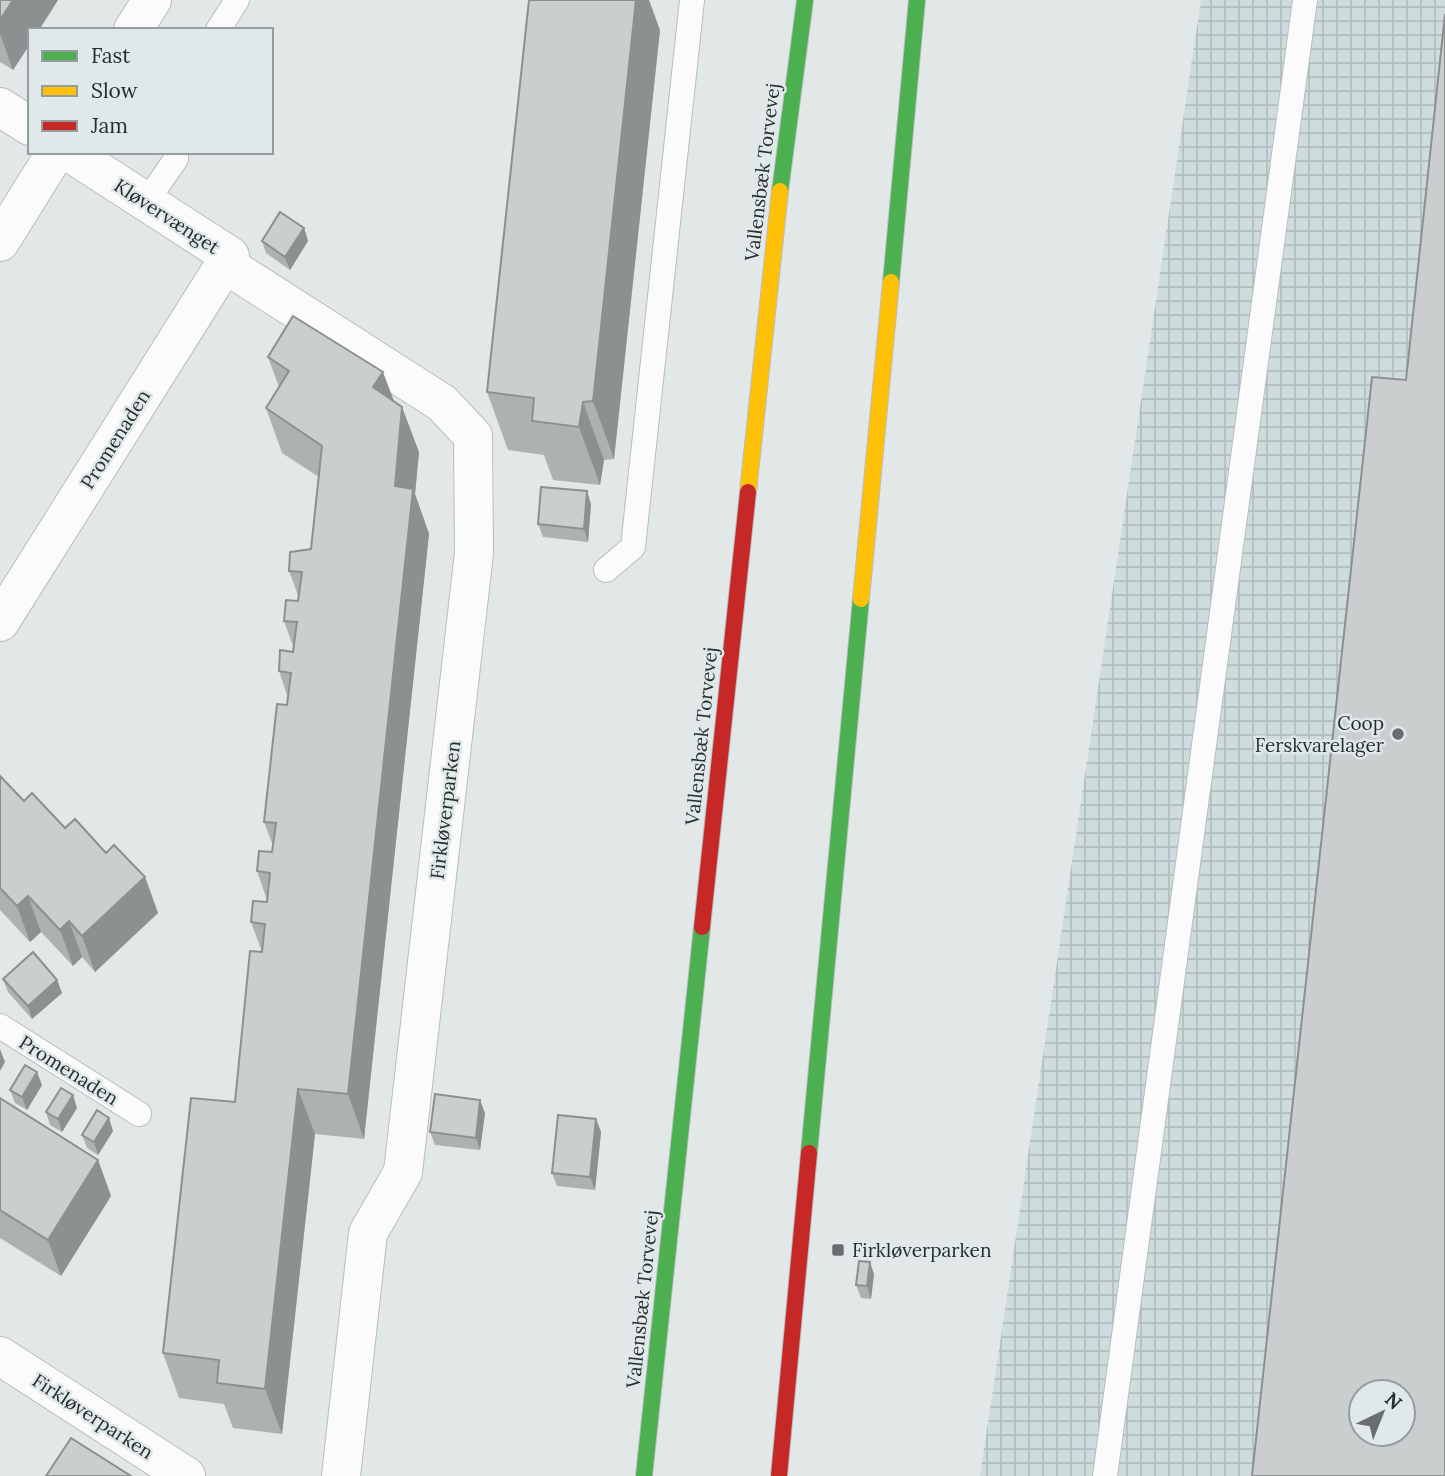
<svg xmlns="http://www.w3.org/2000/svg" width="1445" height="1476" viewBox="0 0 1445 1476" font-family="Lora,serif">
<defs>
<pattern id="industrial-grid" width="8" height="8" patternUnits="userSpaceOnUse" patternTransform="scale(1.75)"><rect width="8" height="8" fill="#cfdcde"/><path d="M0 4h8M4 0v8" fill="none" stroke="#b2bdbf"/></pattern>
</defs>
<rect width="100%" height="100%" fill="#e2e7e8"/>
<path fill="url(#industrial-grid)" fill-rule="evenodd" d="M1201 0H1445V1476H980ZM1361 1392H1403V1434H1361Z"/>
<g fill="none" stroke-linecap="round" stroke-linejoin="round">
<g stroke="#b9bdbe" stroke-width="26">
<g id="lane">
<polyline points="218,30 237,0"/>
<polyline points="146,202 176,159 176,152"/>
<polyline points="606,570 633,547 692,0"/>
<polyline points="0,1026 139,1114"/>
<polyline points="1105,1476 1305,0"/>
</g>
</g>
<g stroke="#b9bdbe" stroke-width="40">
<g id="street">
<polyline points="133,30 152,0"/>
<polyline points="0,107 30,126"/>
<polyline points="0,242 56,152"/>
<polyline points="225,264 442,403 473,436 474,553 403,1172 368,1233 341,1476"/>
<polyline points="0,622 230,256 69,152"/>
<polyline points="0,1356 186,1476"/>
</g>
</g>
<g stroke="#b9bdbe" stroke-width="18">
<g id="fast">
<polyline points="780,191 805,0"/>
<polyline points="891,282 917,0"/>
<polyline points="809,1153 861,599"/>
<polyline points="644,1476 702,927"/>
</g>
</g>
<g stroke="#b9bdbe" stroke-width="18">
<g id="slow">
<polyline points="748,492 780,191"/>
<polyline points="861,599 891,282"/>
</g>
</g>
<g stroke="#b9bdbe" stroke-width="18">
<g id="jam">
<polyline points="702,927 748,492"/>
<polyline points="779,1476 809,1153"/>
</g>
</g>
<use href="#lane" stroke="#fbfbfc" stroke-width="24"/>
<use href="#street" stroke="#fbfbfc" stroke-width="38"/>
<use href="#fast" stroke="#4caf50" stroke-width="16"/>
<use href="#slow" stroke="#ffc107" stroke-width="16"/>
<use href="#jam" stroke="#c62828" stroke-width="16"/>
</g>
<g fill="#aeb1b2">
<polygon points="0,0 58,0 39,30 30,30 30,44 13,70 0,62"/>
<polygon points="660,30 614,459 604,460 600,485 553,480 544,455 508,450 487,392"/>
<polygon points="304,228 308,241 290,270 266,253 262,241"/>
<polygon points="268,357 394,401 419,452 415,494 429,534 364,1139 315,1134 282,1434 233,1428 224,1404 179,1398 163,1353 235,1102 262,952 251,922 267,902 267,900 257,871 272,852 273,846 264,822 287,705 288,698 279,671 293,652 294,649 284,621 298,601 299,598 289,571 311,549 319,477 282,453 266,408 279,387"/>
<polygon points="591,504 588,542 543,537 538,524"/>
<polygon points="0,776 24,801 65,828 145,877 158,913 95,972 82,957 73,966 41,932 30,942 0,910"/>
<polygon points="3,979 57,980 62,993 32,1019 8,992"/>
<polygon points="42,1085 27,1110 15,1103 10,1090"/>
<polygon points="0,1098 98,1160 111,1196 61,1276 0,1238"/>
<polygon points="77,1108 62,1132 50,1125 46,1112"/>
<polygon points="485,1113 480,1150 435,1145 430,1132"/>
<polygon points="596,1119 601,1132 595,1190 557,1186 552,1173"/>
<polygon points="113,1131 98,1155 87,1148 82,1135"/>
<polygon points="874,1274 871,1299 861,1298 856,1285"/>
</g>
<g fill="#8d9091">
<polygon points="13,0 58,0 39,30 30,30 30,44 13,70 0,34 0,20"/>
<polygon points="636,0 649,0 660,30 614,459 593,401"/>
<polygon points="304,228 308,241 290,270 285,257"/>
<polygon points="383,372 400,417 373,387"/>
<polygon points="583,402 604,460 600,485 579,427"/>
<polygon points="402,407 419,452 415,494 429,534 364,1139 348,1094"/>
<polygon points="587,491 591,504 588,542 584,529"/>
<polygon points="145,877 158,913 95,972 82,936"/>
<polygon points="28,896 41,932 30,942 17,906"/>
<polygon points="69,921 82,957 73,966 60,930"/>
<polygon points="57,980 62,993 32,1019 28,1006"/>
<polygon points="0,1049 5,1062 0,1071"/>
<polygon points="37,1072 42,1085 27,1110 22,1097"/>
<polygon points="298,1089 315,1134 282,1434 265,1389"/>
<polygon points="73,1095 77,1108 62,1132 58,1119"/>
<polygon points="480,1100 485,1113 480,1150 476,1138"/>
<polygon points="109,1118 113,1131 98,1155 94,1142"/>
<polygon points="596,1119 601,1132 595,1190 590,1177"/>
<polygon points="98,1160 111,1196 61,1276 48,1240"/>
<polygon points="870,1262 874,1274 871,1299 867,1286"/>
</g>
<g fill="#cacecf" stroke="#8d9091" stroke-width="2" fill-rule="evenodd">
<polygon points="0,0 13,0 0,20"/>
<polygon points="529,0 636,0 593,401 583,402 579,427 532,421 534,398 487,392"/>
<path d="M1445 14V1476H1252L1372 377 1406 380ZM1361 1392H1403V1434H1361Z"/>
<polygon points="280,212 304,228 285,257 262,241"/>
<polygon points="293,316 383,372 373,387 402,407 395,486 413,489 348,1094 298,1089 265,1389 217,1383 219,1360 163,1353 191,1098 235,1102 250,951 262,952 265,924 251,922 253,901 267,902 270,873 257,871 259,851 272,852 276,823 264,822 277,704 287,705 291,673 279,671 280,650 293,652 297,622 284,621 286,600 298,601 302,572 289,571 290,552 311,549 322,446 266,408 289,371 268,357"/>
<polygon points="541,487 587,491 584,529 538,524"/>
<polygon points="0,776 24,801 32,793 65,828 75,819 106,853 114,845 145,877 82,936 69,921 60,930 28,896 17,906 0,888"/>
<polygon points="33,952 57,980 28,1006 3,979"/>
<polygon points="25,1065 37,1072 22,1097 10,1090"/>
<polygon points="61,1088 73,1095 58,1119 46,1112"/>
<polygon points="435,1094 480,1100 476,1138 430,1132"/>
<polygon points="0,1098 98,1160 48,1240 0,1210"/>
<polygon points="97,1110 109,1118 94,1142 82,1135"/>
<polygon points="558,1115 596,1119 590,1177 552,1173"/>
<polygon points="859,1261 870,1262 867,1286 856,1285"/>
<polygon points="71,1438 131,1476 46,1476"/>
</g>
<g fill="#696d6e" stroke="#e0e9ea" stroke-width="2.5">
<circle cx="1398" cy="734" r="7"/>
<rect x="831" y="1243" width="14" height="14" rx="3.5"/>
</g>
<g text-anchor="middle" dominant-baseline="central" stroke-width="5" stroke-linejoin="round" paint-order="stroke">
<g font-size="19" fill="#282c2c" stroke="#e0e9ea">
<text transform="translate(762 172) rotate(-83)">Vallensbæk Torvevej</text>
<text transform="translate(167 216) rotate(33)">Kløvervænget</text>
<text transform="translate(115 439) rotate(-58)">Promenaden</text>
<text transform="translate(701 736) rotate(-84)">Vallensbæk Torvevej</text>
<text transform="translate(445 810) rotate(-83)">Firkløverparken</text>
<text transform="translate(69 1070) rotate(32)">Promenaden</text>
<text transform="translate(642 1299) rotate(-84)">Vallensbæk Torvevej</text>
<text transform="translate(93 1416) rotate(33)">Firkløverparken</text>
</g>
<g font-size="19" fill="#282c2c" stroke="#e0e9ea" text-anchor="end">
<text x="1384" y="723">Coop<tspan x="1384" dy="22">Ferskvarelager</tspan></text>
<text x="852" y="1250" text-anchor="start">Firkløverparken</text>
</g>
</g>
<rect x="28" y="28" width="245" height="126" fill="#e0e9ea" stroke="#969d9e" stroke-width="2"/>
<rect x="42" y="51" width="35" height="10" fill="#4caf50" stroke="#969d9e" stroke-width="2"/>
<text x="91" y="63" font-size="21" fill="#282c2c">Fast</text>
<rect x="42" y="86" width="35" height="10" fill="#ffc107" stroke="#969d9e" stroke-width="2"/>
<text x="91" y="98" font-size="21" fill="#282c2c">Slow</text>
<rect x="42" y="121" width="35" height="10" fill="#c62828" stroke="#969d9e" stroke-width="2"/>
<text x="91" y="133" font-size="21" fill="#282c2c">Jam</text>
<g transform="translate(1382 1413) rotate(43)"><circle r="33" fill="#e0e9ea" stroke="#969d9e" stroke-width="2"/>
<path d="M0-5L12 26L0 18L-12 26Z" fill="#696d6e"/>
<text y="-10" font-size="19" font-weight="bold" text-anchor="middle" fill="#282c2c">N</text>
</g>
</svg>
